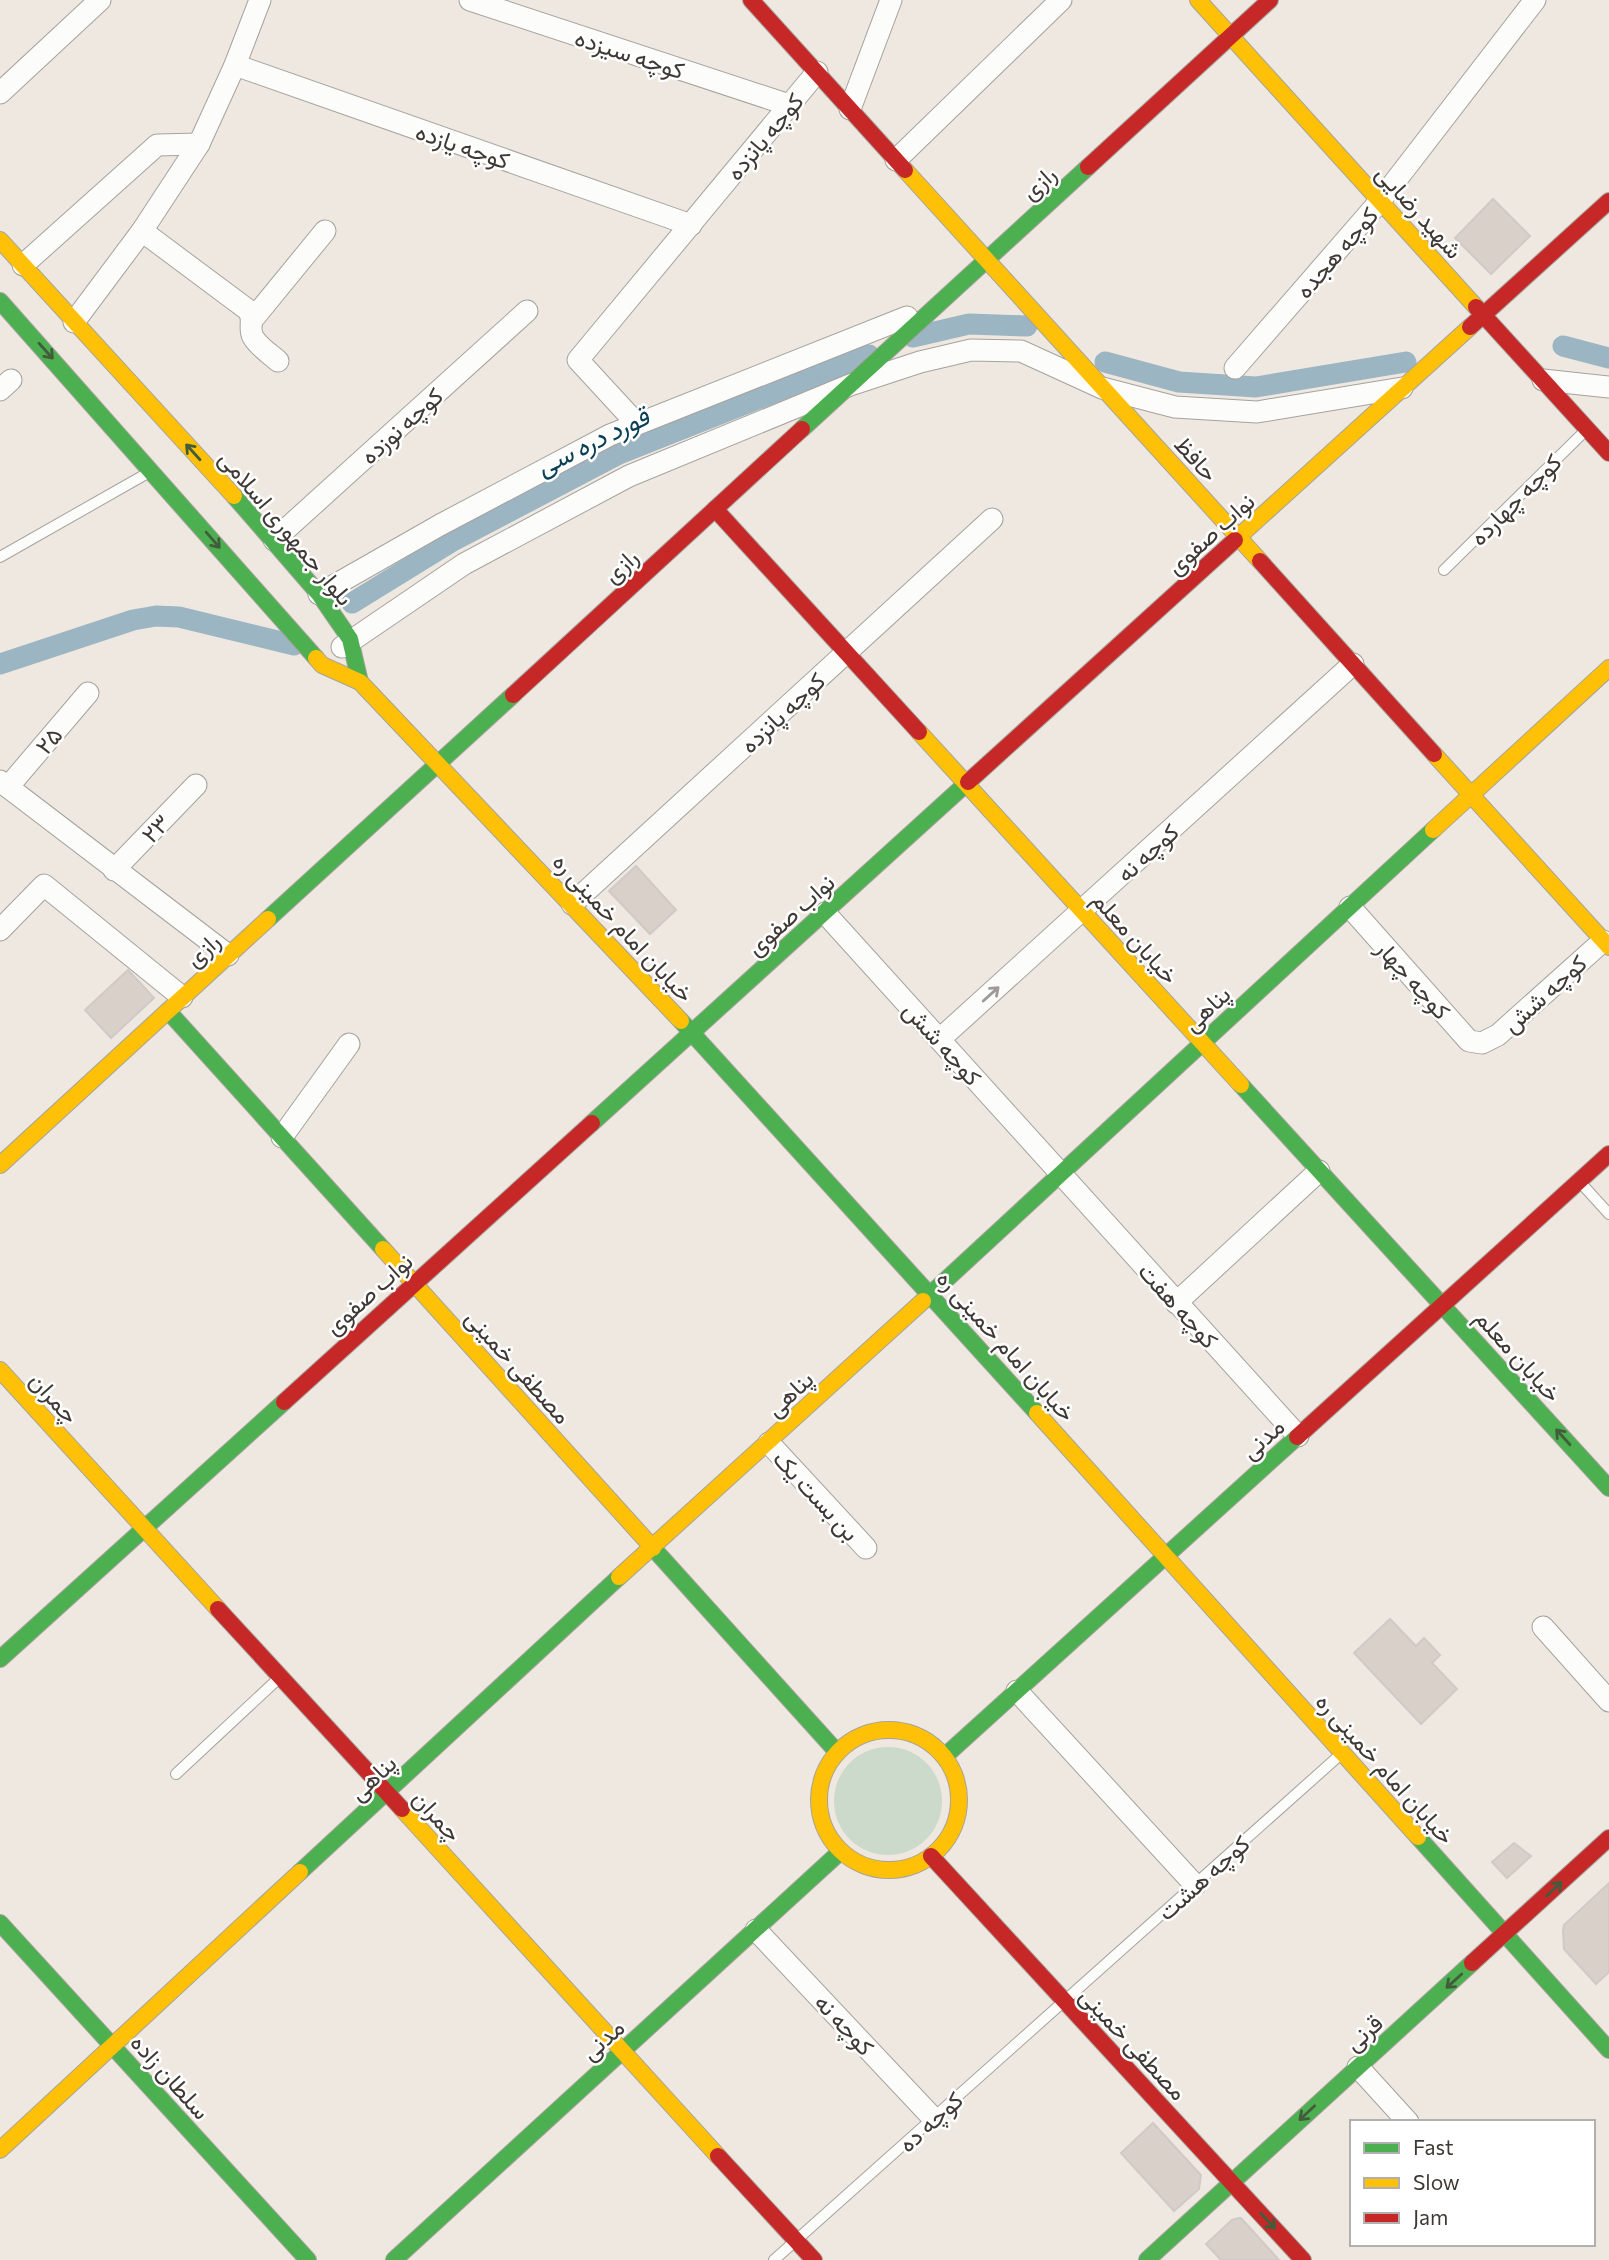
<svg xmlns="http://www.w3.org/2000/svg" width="1609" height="2260" viewBox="0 0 1609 2260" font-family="Commissioner,Vazirmatn,sans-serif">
<rect width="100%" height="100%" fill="#eee8e1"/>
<circle fill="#ccdacc" cx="888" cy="1801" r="54"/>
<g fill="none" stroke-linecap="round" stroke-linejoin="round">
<g stroke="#9cb5c2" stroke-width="21">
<polyline points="913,337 969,324 1027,326"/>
<polyline points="1563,346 1609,358"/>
<polyline points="1105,362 1179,382 1256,387 1406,362"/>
<polyline points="352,603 451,542 619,454 869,355"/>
<polyline points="0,664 133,620 156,616 179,617 294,645"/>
</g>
</g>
<g fill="#dad0ca" stroke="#d0cac5" stroke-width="2">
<polygon points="1493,199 1530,236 1491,274 1455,238"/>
<polygon points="636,866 676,910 650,934 609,891"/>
<polygon points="128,970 154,998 111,1038 85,1010"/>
<polygon points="1390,1619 1416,1646 1424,1638 1440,1655 1432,1663 1457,1689 1421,1724 1354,1653"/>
<polygon points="1514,1843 1531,1856 1507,1878 1492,1862"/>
<polygon points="1609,1883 1609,1972 1596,1984 1564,1949 1563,1931 1564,1925"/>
<polygon points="1153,2123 1201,2175 1199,2189 1174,2211 1121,2153"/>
<polygon points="1239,2218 1241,2218 1279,2260 1221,2260 1206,2244 1232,2220"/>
</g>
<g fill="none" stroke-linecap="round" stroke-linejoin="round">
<g stroke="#a6a29d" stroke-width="12">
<g id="lane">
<polyline points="0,557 146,474"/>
<polyline points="1444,570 1585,431"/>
<polyline points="1580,1182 1609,1214"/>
<polyline points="176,1774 279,1678"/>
<polyline points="774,2260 1341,1754"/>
</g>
</g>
<g stroke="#a6a29d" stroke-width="23">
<g id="street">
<polyline points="470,0 789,105"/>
<polyline points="235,65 691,225"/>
<polyline points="0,93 100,0"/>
<polyline points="850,109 891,0"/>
<polyline points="896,160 1061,0"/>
<path d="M142 231 248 310C255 319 248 328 253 337 258 346 270 354 278 361"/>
<polyline points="23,265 157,145 199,144"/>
<polyline points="253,319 325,231"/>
<polyline points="74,322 142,231 199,144 235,65 260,0"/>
<polyline points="1235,368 1380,201 1535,0"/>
<polyline points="1543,380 1609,387"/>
<polyline points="0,390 11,380"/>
<polyline points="637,424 578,360 817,72"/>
<polyline points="274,540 527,311"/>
<polyline points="319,594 440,525 610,435 907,317"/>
<polyline points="342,647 464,564 629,476 850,385 920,362 971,350 1021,351 1102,388 1175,407 1257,412 1402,388"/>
<polyline points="0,781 228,955"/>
<polyline points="8,787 88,693"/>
<polyline points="114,870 196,785"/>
<polyline points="572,904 992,519"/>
<polyline points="1350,907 1469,1041 1482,1043 1498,1035 1603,941"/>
<polyline points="825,913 1298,1436"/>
<polyline points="0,930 44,885 182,997"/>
<polyline points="940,1039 1353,664"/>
<polyline points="282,1137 349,1044"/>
<polyline points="1176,1303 1319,1171"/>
<polyline points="769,1443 866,1548"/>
<polyline points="1543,1627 1609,1701"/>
<polyline points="1017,1691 1195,1885"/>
<polyline points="756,1930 933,2118"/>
<polyline points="1358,2067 1408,2122"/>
</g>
</g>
<g stroke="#a6a29d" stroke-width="18">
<g id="fast">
<polyline points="0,301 316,658"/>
<polyline points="802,429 1088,167"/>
<polyline points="234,496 319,594 350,639 360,682"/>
<polyline points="268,919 513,695"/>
<polyline points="168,1011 383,1249"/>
<polyline points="681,1021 1037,1413"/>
<polyline points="1241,1085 1609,1488"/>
<polyline points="592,1123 968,782"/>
<polyline points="923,1301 1433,830"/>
<polyline points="653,1548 837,1752"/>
<polyline points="0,1659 284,1402"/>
<polyline points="945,1756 1297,1437"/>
<polyline points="1418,1837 1609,2050"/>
<polyline points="300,1872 619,1577"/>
<polyline points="0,1923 308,2260"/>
<polyline points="394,2260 840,1852"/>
<polyline points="1147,2260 1472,1963"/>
</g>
</g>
<g stroke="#a6a29d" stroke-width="18">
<g id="slow">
<polyline points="1198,0 1476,307"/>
<polyline points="905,170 1260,561"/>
<polyline points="0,240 234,496"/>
<polyline points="1235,540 1470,327"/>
<polyline points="316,658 322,665 360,682 681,1021"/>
<polyline points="919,732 1241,1085"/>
<polyline points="1434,754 1609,947"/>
<polyline points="1433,830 1609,668"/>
<polyline points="0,1165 268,919"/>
<polyline points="383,1249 653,1548"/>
<polyline points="0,1370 218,1609"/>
<polyline points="1037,1413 1418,1837"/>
<polyline points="619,1577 923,1301"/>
<circle cx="889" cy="1800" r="70"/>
<polyline points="402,1809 718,2156"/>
<polyline points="0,2150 300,1872"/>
</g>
</g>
<g stroke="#a6a29d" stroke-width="18">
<g id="jam">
<polyline points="751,0 905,170"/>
<polyline points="1088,167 1270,0"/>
<polyline points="1476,307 1609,453"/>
<polyline points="1470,327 1609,201"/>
<polyline points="715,509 919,732"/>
<polyline points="1260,561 1434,754"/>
<polyline points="513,695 802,429"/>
<polyline points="968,782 1235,540"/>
<polyline points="284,1402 592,1123"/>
<polyline points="1297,1437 1609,1154"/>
<polyline points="218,1609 402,1809"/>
<polyline points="931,1856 1303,2260"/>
<polyline points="1472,1963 1609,1838"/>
<polyline points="718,2156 814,2260"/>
</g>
</g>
<use href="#lane" stroke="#fcfcfa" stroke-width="10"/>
<use href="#street" stroke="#fcfcfa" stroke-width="21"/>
<use href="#fast" stroke="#4caf50" stroke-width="16"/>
<use href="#slow" stroke="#ffc107" stroke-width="16"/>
<use href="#jam" stroke="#c62828" stroke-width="16"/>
</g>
<defs><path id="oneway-shaft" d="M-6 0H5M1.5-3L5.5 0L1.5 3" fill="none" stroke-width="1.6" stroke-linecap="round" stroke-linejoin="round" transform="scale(1.75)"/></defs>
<g stroke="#425c3c">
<use href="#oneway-shaft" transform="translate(46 351) rotate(48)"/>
<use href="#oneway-shaft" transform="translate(193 452) rotate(-132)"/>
<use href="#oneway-shaft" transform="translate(213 540) rotate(49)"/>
<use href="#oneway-shaft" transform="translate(1563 1437) rotate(-132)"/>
<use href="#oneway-shaft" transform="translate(1554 1889) rotate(-43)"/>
<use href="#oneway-shaft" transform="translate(1454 1981) rotate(138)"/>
<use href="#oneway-shaft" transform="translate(1307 2113) rotate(137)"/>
<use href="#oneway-shaft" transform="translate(1268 2221) rotate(47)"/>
</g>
<use stroke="#9d9a97" href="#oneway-shaft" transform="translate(991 994) rotate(-42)"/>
<g text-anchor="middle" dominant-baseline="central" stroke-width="5" stroke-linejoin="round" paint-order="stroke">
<g font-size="24" fill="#3e3934" stroke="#fff">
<text transform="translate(630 53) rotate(18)">کوچه سیزده</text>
<text transform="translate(764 136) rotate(-50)">کوچه پانزده</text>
<text transform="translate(463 145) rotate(19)">کوچه یازده</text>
<text transform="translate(1038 182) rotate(-42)">رازی</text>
<text transform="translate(1420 211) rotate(48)">شهید رضایی</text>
<text transform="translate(1336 252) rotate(-49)">کوچه هجده</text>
<text transform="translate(401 425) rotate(-42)">کوچه نوزده</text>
<text transform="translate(1197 458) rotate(48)">حافظ</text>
<text transform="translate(1515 499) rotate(-45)">کوچه چهارده</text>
<text transform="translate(287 527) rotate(50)">بلوار جمهوری اسلامی</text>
<text transform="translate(1210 533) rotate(-42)">نواب صفوی</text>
<text transform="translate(620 565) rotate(-43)">رازی</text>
<text transform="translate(782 712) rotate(-43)">کوچه پانزده</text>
<text transform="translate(48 740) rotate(-50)">۲۵</text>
<text transform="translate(155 828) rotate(-46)">۲۳</text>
<text transform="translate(1147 852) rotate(-42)">کوچه نه</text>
<text transform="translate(790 914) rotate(-42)">نواب صفوی</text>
<text transform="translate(624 927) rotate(47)">خیابان امام خمینی ره</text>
<text transform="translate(1136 937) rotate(48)">خیابان معلم</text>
<text transform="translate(202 949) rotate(-43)">رازی</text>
<text transform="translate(1414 979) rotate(48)">کوچه چهار</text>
<text transform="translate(1544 993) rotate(-42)">کوچه شش</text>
<text transform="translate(1206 1008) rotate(-43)">پناهی</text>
<text transform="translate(943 1043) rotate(48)">کوچه شش</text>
<text transform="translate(368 1293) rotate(-42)">نواب صفوی</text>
<text transform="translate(1179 1305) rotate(48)">کوچه هفت</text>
<text transform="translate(1007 1345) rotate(48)">خیابان امام خمینی ره</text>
<text transform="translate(1519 1355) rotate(48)">خیابان معلم</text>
<text transform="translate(519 1366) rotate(48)">مصطفی خمینی</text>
<text transform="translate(789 1393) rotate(-43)">پناهی</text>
<text transform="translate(55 1397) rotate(48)">چمران</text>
<text transform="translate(1262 1438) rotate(-42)">مدنی</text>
<text transform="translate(817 1495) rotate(47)">بن بست یک</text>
<text transform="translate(1386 1768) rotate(48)">خیابان امام خمینی ره</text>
<text transform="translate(372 1777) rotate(-43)">پناهی</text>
<text transform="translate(438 1815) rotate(48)">چمران</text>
<text transform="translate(1203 1877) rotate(-42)">کوچه هشت</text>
<text transform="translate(845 2024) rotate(47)">کوچه نه</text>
<text transform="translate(1363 2032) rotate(-42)">قرنی</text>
<text transform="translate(602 2039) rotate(-42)">مدنی</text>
<text transform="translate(1134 2043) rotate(47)">مصطفی خمینی</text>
<text transform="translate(171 2076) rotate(48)">سلطان زاده</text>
<text transform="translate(930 2121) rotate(-42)">کوچه ده</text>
</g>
<g font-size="26" font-style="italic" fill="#0b4057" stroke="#fff">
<text transform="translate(592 440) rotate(-26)">قورد دره سی</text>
</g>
</g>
<rect x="1350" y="2120" width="245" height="126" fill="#ffffff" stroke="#b2b0ae" stroke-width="2"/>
<rect x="1364" y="2143" width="35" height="10" fill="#4caf50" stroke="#b2b0ae" stroke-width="2"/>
<text x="1413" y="2155" font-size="21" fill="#3e3934">Fast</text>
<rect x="1364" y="2178" width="35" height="10" fill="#ffc107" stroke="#b2b0ae" stroke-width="2"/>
<text x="1413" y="2190" font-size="21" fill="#3e3934">Slow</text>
<rect x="1364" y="2213" width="35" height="10" fill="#c62828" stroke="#b2b0ae" stroke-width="2"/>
<text x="1413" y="2225" font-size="21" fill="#3e3934">Jam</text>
</svg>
